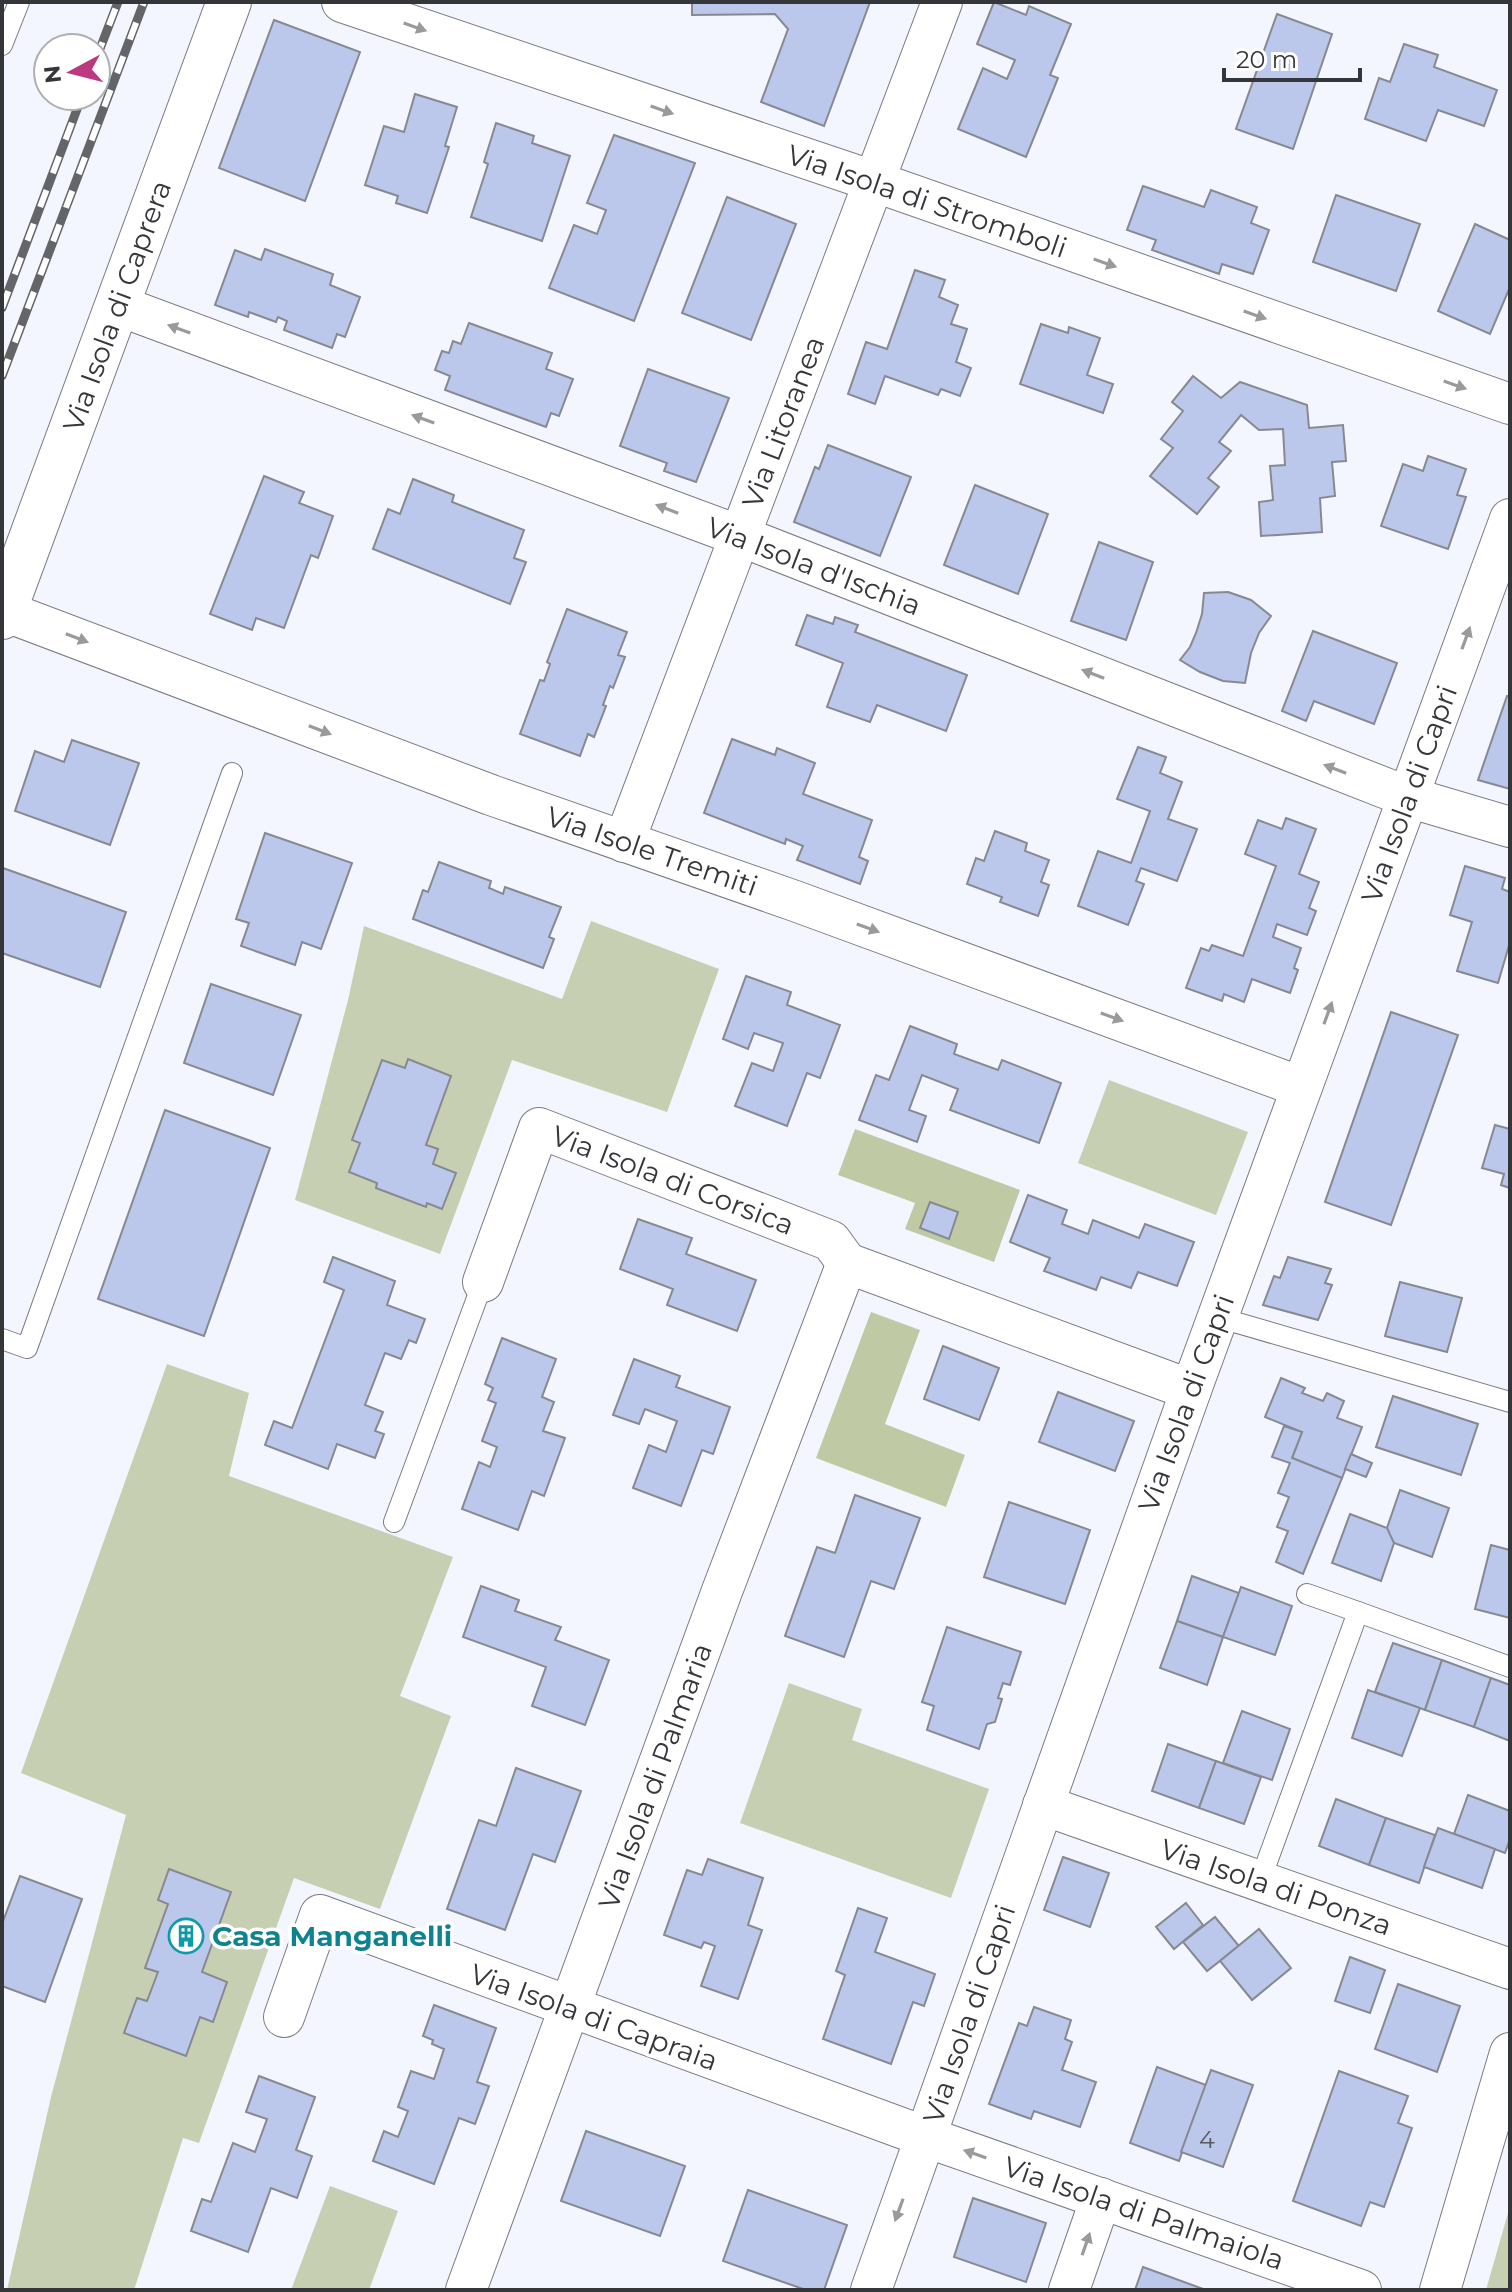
<svg xmlns="http://www.w3.org/2000/svg" width="1512" height="2292" viewBox="0 0 1512 2292" font-family="Montserrat,sans-serif">
<rect width="100%" height="100%" fill="#f3f6fe"/>
<g fill="#c7cfb3">
<polygon points="591,921 719,969 667,1112 512,1060 440,1254 295,1200 348,1000 364,926 562,999"/>
<polygon points="1109,1080 1248,1132 1216,1215 1078,1163"/>
<polygon points="167,1364 249,1393 229,1476 453,1557 400,1696 451,1716 380,1909 294,1878 199,2143 183,2138 134,2290 7,2290 51,2097 126,1815 21,1773"/>
<polygon points="789,1683 862,1709 852,1740 989,1789 951,1898 740,1823"/>
<polygon points="330,2186 398,2211 369,2290 291,2290"/>
<polygon points="1510,2206 1510,2290 1486,2290"/>
</g>
<g fill="#bfcaa5">
<polygon points="855,1129 1020,1190 994,1262 905,1229 915,1203 838,1175"/>
<polygon points="871,1312 920,1330 885,1424 965,1455 946,1507 816,1458"/>
</g>
<g fill="#bcc8eb" stroke="#878991" stroke-width="2">
<polygon points="692,2 870,2 824,126 761,102 788,29 775,14 692,15"/>
<polygon points="994,2 1026,15 1029,6 1071,24 1050,75 1058,78 1026,157 958,129 983,68 1007,79 1015,60 977,44"/>
<polygon points="1277,14 1332,34 1293,149 1236,129"/>
<polygon points="274,20 360,52 305,201 219,168"/>
<polygon points="1404,44 1438,55 1434,67 1497,90 1484,126 1438,110 1426,141 1365,119 1379,78 1390,82"/>
<polygon points="415,94 457,107 445,146 449,147 427,213 396,203 398,196 365,185 384,126 404,132"/>
<polygon points="496,123 534,136 532,143 570,156 542,241 471,217 488,164 484,162"/>
<polygon points="614,135 695,163 634,321 549,288 574,225 597,234 606,210 587,203"/>
<polygon points="1143,186 1204,207 1211,190 1257,207 1251,223 1269,230 1253,274 1222,264 1219,274 1152,250 1156,240 1127,230"/>
<polygon points="1336,195 1420,224 1396,291 1313,262"/>
<polygon points="727,197 796,224 751,340 682,313"/>
<polygon points="1475,224 1510,240 1510,287 1490,334 1438,311"/>
<polygon points="265,249 333,274 330,285 360,297 345,337 337,334 332,348 284,330 287,321 278,317 276,322 249,312 248,317 215,305 235,250 261,260"/>
<polygon points="915,270 945,280 939,297 958,305 951,324 967,329 956,362 971,368 960,396 941,389 938,395 885,376 875,404 848,394 866,342 887,349"/>
<polygon points="469,323 552,353 546,369 573,379 559,416 551,413 546,427 445,390 450,376 435,370 442,351 449,353 453,341 461,344"/>
<polygon points="1041,324 1068,333 1069,327 1100,338 1087,375 1113,384 1103,413 1020,384"/>
<polygon points="648,369 729,398 696,482 664,471 667,463 620,446"/>
<polygon points="1193,376 1221,398 1240,382 1307,405 1309,428 1343,425 1346,461 1332,462 1335,496 1320,498 1322,532 1261,536 1259,502 1273,500 1270,466 1285,465 1283,429 1259,430 1241,415 1219,442 1231,451 1208,478 1219,487 1197,514 1150,476 1173,448 1161,439 1183,411 1172,402"/>
<polygon points="828,445 911,477 880,556 794,522 815,467 819,469"/>
<polygon points="1428,456 1466,469 1457,495 1466,497 1448,549 1381,526 1403,464 1423,471"/>
<polygon points="264,476 304,492 299,503 333,516 318,558 311,555 284,628 256,618 252,630 210,614"/>
<polygon points="413,479 454,495 452,502 524,530 514,558 526,562 510,604 373,549 388,509 400,514"/>
<polygon points="975,485 1048,514 1018,594 944,565"/>
<polygon points="1099,542 1153,562 1126,640 1071,621"/>
<polygon points="1228,592 1251,600 1271,616 1259,633 1251,653 1245,683 1223,681 1200,672 1180,660 1190,647 1196,633 1202,614 1204,593"/>
<polygon points="567,609 627,632 618,655 625,657 613,688 610,686 603,705 606,706 594,737 588,734 580,756 520,734 540,680 544,681 550,664 547,662"/>
<polygon points="807,615 833,624 835,617 858,625 855,632 967,675 946,731 877,705 870,722 827,707 843,663 796,645"/>
<polygon points="1313,631 1397,663 1374,724 1314,701 1306,721 1282,711"/>
<polygon points="1507,696 1510,697 1510,789 1478,780"/>
<polygon points="732,739 775,755 777,748 815,763 803,794 872,820 859,857 868,861 860,884 797,860 803,846 786,839 785,844 704,813"/>
<polygon points="72,740 139,763 110,845 15,811 35,751 64,762"/>
<polygon points="1138,747 1166,757 1160,773 1182,782 1168,819 1197,829 1177,881 1141,868 1136,881 1144,884 1128,925 1078,906 1098,851 1131,863 1150,811 1117,799"/>
<polygon points="1286,818 1316,829 1299,874 1319,882 1309,908 1316,911 1307,935 1277,924 1273,937 1301,948 1294,968 1298,970 1290,993 1252,979 1244,1002 1224,994 1222,1001 1186,988 1201,948 1209,951 1212,945 1243,956 1276,866 1245,854 1258,820 1282,829"/>
<polygon points="995,831 1027,843 1025,851 1049,860 1041,882 1049,885 1038,916 1000,902 1002,897 967,884 976,858 984,861"/>
<polygon points="265,833 352,863 321,949 302,942 295,965 241,946 249,923 236,919"/>
<polygon points="439,862 491,881 489,888 503,894 505,887 561,907 549,937 554,939 543,968 413,919 423,890 428,892"/>
<polygon points="1465,866 1505,878 1502,889 1510,892 1510,942 1498,983 1457,971 1472,922 1450,915"/>
<polygon points="3,868 126,912 100,987 2,953"/>
<polygon points="746,976 791,992 787,1005 840,1025 820,1078 807,1073 787,1126 735,1106 752,1063 773,1071 783,1043 754,1033 748,1049 723,1039"/>
<polygon points="211,984 301,1015 273,1095 184,1063"/>
<polygon points="1391,1012 1458,1035 1391,1225 1325,1202"/>
<polygon points="910,1026 957,1044 954,1054 998,1070 1002,1060 1061,1083 1039,1143 950,1110 958,1089 922,1075 909,1110 926,1116 917,1142 859,1120 876,1075 889,1080"/>
<polygon points="408,1059 451,1076 426,1145 438,1149 433,1164 456,1173 442,1209 427,1203 426,1207 376,1188 377,1183 349,1172 360,1143 352,1140 382,1060 405,1068"/>
<polygon points="165,1110 270,1148 204,1336 98,1299"/>
<polygon points="1495,1125 1510,1129 1510,1188 1501,1185 1504,1174 1482,1168"/>
<polygon points="1028,1195 1067,1210 1062,1224 1088,1234 1093,1220 1139,1238 1145,1224 1194,1242 1177,1286 1138,1272 1131,1288 1101,1277 1096,1290 1044,1271 1050,1258 1010,1242"/>
<polygon points="930,1202 958,1212 949,1239 920,1228"/>
<polygon points="638,1219 692,1238 686,1254 756,1280 737,1331 667,1305 673,1289 620,1269"/>
<polygon points="333,1257 395,1281 387,1305 425,1319 416,1343 409,1340 401,1359 385,1353 365,1405 383,1412 375,1431 384,1434 375,1458 337,1444 328,1469 265,1445 274,1421 292,1428 344,1290 324,1282"/>
<polygon points="1288,1257 1331,1269 1325,1283 1332,1285 1318,1320 1263,1305 1274,1276 1280,1278"/>
<polygon points="1400,1282 1462,1298 1447,1352 1385,1336"/>
<polygon points="502,1338 556,1359 542,1397 554,1402 543,1431 565,1438 544,1496 532,1491 518,1530 462,1509 479,1462 490,1467 497,1447 482,1441 496,1403 488,1400 493,1388 485,1384"/>
<polygon points="943,1346 999,1368 979,1420 924,1399"/>
<polygon points="634,1359 680,1376 676,1387 730,1407 713,1454 702,1450 681,1506 633,1488 649,1445 666,1452 677,1421 645,1409 639,1424 613,1415"/>
<polygon points="1281,1378 1305,1388 1302,1393 1323,1401 1327,1393 1344,1401 1337,1418 1362,1427 1342,1478 1292,1458 1302,1432 1265,1417"/>
<polygon points="1058,1392 1134,1421 1115,1471 1039,1442"/>
<polygon points="1393,1396 1478,1424 1461,1475 1376,1447"/>
<polygon points="1284,1426 1302,1432 1292,1458 1342,1478 1303,1574 1276,1562 1288,1531 1277,1527 1289,1497 1278,1493 1290,1463 1272,1457"/>
<polygon points="1351,1454 1372,1463 1366,1477 1345,1469"/>
<polygon points="1400,1490 1449,1508 1432,1557 1394,1543 1390,1536 1387,1528"/>
<polygon points="855,1495 920,1518 894,1589 871,1581 844,1657 785,1636 817,1547 835,1553"/>
<polygon points="1009,1502 1090,1530 1065,1604 984,1577"/>
<polygon points="1350,1514 1387,1528 1394,1543 1381,1581 1332,1563"/>
<polygon points="1491,1545 1510,1550 1510,1618 1475,1609"/>
<polygon points="1192,1576 1239,1593 1223,1637 1177,1621"/>
<polygon points="481,1586 519,1600 515,1611 561,1627 555,1640 609,1660 585,1725 532,1706 546,1667 463,1637"/>
<polygon points="1241,1587 1292,1606 1275,1655 1223,1637"/>
<polygon points="1177,1621 1223,1637 1207,1685 1160,1668"/>
<polygon points="947,1627 1021,1652 1010,1685 1003,1683 998,1698 1002,1699 995,1722 987,1724 979,1749 927,1730 934,1706 922,1702"/>
<polygon points="1393,1643 1442,1660 1425,1710 1375,1692"/>
<polygon points="1442,1660 1491,1678 1474,1727 1425,1710"/>
<polygon points="1491,1678 1510,1685 1510,1741 1474,1727"/>
<polygon points="1368,1690 1420,1708 1402,1756 1352,1738"/>
<polygon points="1242,1711 1290,1729 1272,1780 1223,1763"/>
<polygon points="1168,1744 1216,1761 1199,1808 1152,1791"/>
<polygon points="1216,1761 1261,1777 1244,1824 1199,1808"/>
<polygon points="516,1768 581,1791 555,1862 533,1854 505,1930 447,1909 479,1820 496,1826"/>
<polygon points="1468,1795 1510,1811 1510,1839 1505,1853 1454,1834"/>
<polygon points="1336,1799 1386,1818 1369,1865 1319,1846"/>
<polygon points="1386,1818 1435,1835 1419,1883 1369,1865"/>
<polygon points="1438,1828 1495,1849 1482,1888 1424,1867"/>
<polygon points="1063,1857 1109,1873 1090,1927 1044,1910"/>
<polygon points="708,1859 763,1878 748,1925 762,1930 738,1999 701,1986 715,1946 704,1942 701,1948 664,1935 687,1870 702,1875"/>
<polygon points="169,1869 231,1892 202,1972 227,1982 213,2022 200,2017 186,2056 124,2033 137,1998 147,2001 158,1972 145,1968 168,1904 158,1900"/>
<polygon points="20,1876 82,1899 45,2002 2,1986 2,1924"/>
<polygon points="1186,1903 1203,1925 1174,1949 1156,1927"/>
<polygon points="858,1908 887,1918 875,1952 935,1974 924,2006 913,2002 891,2064 823,2039 845,1975 836,1971"/>
<polygon points="1215,1917 1239,1946 1207,1971 1183,1942"/>
<polygon points="1259,1929 1291,1968 1252,2000 1220,1961"/>
<polygon points="1350,1957 1385,1970 1370,2013 1335,2001"/>
<polygon points="1398,1984 1460,2006 1437,2072 1375,2049"/>
<polygon points="434,2005 496,2028 477,2082 489,2086 475,2124 459,2118 434,2184 373,2161 384,2131 398,2137 408,2111 398,2107 411,2071 434,2079 444,2049 432,2044 433,2040 423,2036"/>
<polygon points="1034,2007 1071,2020 1065,2039 1072,2042 1062,2070 1096,2082 1080,2127 1034,2111 1031,2119 989,2104 1019,2023 1027,2026"/>
<polygon points="1157,2067 1206,2085 1179,2161 1130,2143"/>
<polygon points="1211,2070 1253,2085 1223,2167 1181,2152"/>
<polygon points="1339,2071 1408,2096 1398,2123 1412,2128 1384,2207 1370,2202 1361,2226 1293,2201"/>
<polygon points="259,2076 315,2097 296,2150 312,2156 297,2198 271,2188 248,2252 191,2231 202,2199 211,2202 233,2143 255,2152 267,2119 246,2112"/>
<polygon points="586,2131 685,2166 660,2236 561,2201"/>
<polygon points="748,2190 847,2225 824,2290 806,2290 723,2261"/>
<polygon points="973,2198 1046,2223 1026,2282 954,2257"/>
<polygon points="1143,2267 1206,2290 1135,2290"/>
</g>
<g fill="none" stroke-linecap="round" stroke-linejoin="round">
<g stroke="#797c83" stroke-width="22">
<g id="lane">
<polyline points="2,45 19,2"/>
<polyline points="1217,1317 1510,1402"/>
<polyline points="2,1339 27,1348 232,773"/>
<polyline points="394,1522 483,1282"/>
<polyline points="1307,1594 1358,1612"/>
<polyline points="1260,1881 1358,1612 1510,1667"/>
</g>
</g>
<g stroke="#797c83" stroke-width="42">
<g id="street">
<polyline points="342,2 873,181 1510,404"/>
<polyline points="117,305 740,536 1408,797 1510,827"/>
<polyline points="4,611 491,795 795,901 1301,1087"/>
<polyline points="624,842 942,2"/>
<polyline points="483,1282 539,1128 831,1241 847,1263 1191,1390"/>
<polyline points="1043,1805 1510,1969"/>
<polyline points="284,2017 320,1915 926,2137 1361,2290"/>
<polyline points="466,2290 722,1591 847,1263"/>
<polyline points="871,2290 1191,1390 1510,519"/>
<polyline points="1069,2290 1101,2198"/>
<polyline points="1440,2290 1510,2053"/>
</g>
</g>
<g stroke="#797c83" stroke-width="46">
<polyline id="secondary" points="2,617 229,2"/>
</g>
<use href="#lane" stroke="#fff" stroke-width="20"/>
<use href="#street" stroke="#fff" stroke-width="40"/>
<use href="#secondary" stroke="#fff" stroke-width="44"/>
<g stroke="#636569" stroke-width="9">
<g id="rail">
<polyline points="96,59 118,2"/>
<polyline points="2,308 82,96"/>
<polyline points="2,376 144,2"/>
</g>
</g>
<use href="#rail" stroke="#fff" stroke-width="6" stroke-dasharray="18" stroke-linecap="butt"/>
</g>
<defs><path id="oneway-solid" d="M-6-.8H1V-3.2L6.5 0L1 3.2V.8H-6Z" transform="scale(2)"/></defs>
<g fill="#9a9a9c">
<use href="#oneway-solid" transform="translate(415 27) rotate(19)"/>
<use href="#oneway-solid" transform="translate(662 110) rotate(19)"/>
<use href="#oneway-solid" transform="translate(1105 263) rotate(19)"/>
<use href="#oneway-solid" transform="translate(1255 315) rotate(19)"/>
<use href="#oneway-solid" transform="translate(179 329) rotate(-160)"/>
<use href="#oneway-solid" transform="translate(1455 385) rotate(19)"/>
<use href="#oneway-solid" transform="translate(423 419) rotate(-160)"/>
<use href="#oneway-solid" transform="translate(667 509) rotate(-159)"/>
<use href="#oneway-solid" transform="translate(77 638) rotate(21)"/>
<use href="#oneway-solid" transform="translate(1466 638) rotate(-70)"/>
<use href="#oneway-solid" transform="translate(1093 674) rotate(-159)"/>
<use href="#oneway-solid" transform="translate(320 730) rotate(21)"/>
<use href="#oneway-solid" transform="translate(1335 769) rotate(-159)"/>
<use href="#oneway-solid" transform="translate(868 928) rotate(20)"/>
<use href="#oneway-solid" transform="translate(1328 1013) rotate(-70)"/>
<use href="#oneway-solid" transform="translate(1112 1017) rotate(20)"/>
<use href="#oneway-solid" transform="translate(975 2154) rotate(-161)"/>
<use href="#oneway-solid" transform="translate(899 2210) rotate(110)"/>
<use href="#oneway-solid" transform="translate(1086 2244) rotate(-71)"/>
</g>
<defs>
<g id="building-ring" transform="scale(1.8)"><circle r="9.5" fill="#fff" stroke="#0f9aa8" stroke-width="1.5"/><path d="M-4-6H4V6H1V3H-1V6H-4ZM-2.5-4.3h1.7v1.8h-1.7ZM.8-4.3h1.7v1.8H.8ZM-2.5-1h1.7V.8h-1.7ZM.8-1h1.7V.8H.8Z" fill="#0f9aa8"/></g>
</defs>
<g fill-rule="evenodd">
<use href="#building-ring" x="186" y="1936"/>
</g>
<g text-anchor="middle" dominant-baseline="central" stroke-width="7" stroke-linejoin="round" paint-order="stroke">
<g font-size="24" fill="#575a66">
<text x="1207" y="2139">4</text>
</g>
<g font-size="28" fill="#353639" stroke="#fff">
<text transform="translate(927 201) rotate(19)">Via Isola di Stromboli</text>
<text transform="translate(117 306) rotate(-70)">Via Isola di Caprera</text>
<text transform="translate(783 422) rotate(-69)">Via Litoranea</text>
<text transform="translate(814 566) rotate(21)">Via Isola d'Ischia</text>
<text transform="translate(1409 794) rotate(-70)">Via Isola di Capri</text>
<text transform="translate(652 851) rotate(19)">Via Isole Tremiti</text>
<text transform="translate(673 1180) rotate(21)">Via Isola di Corsica</text>
<text transform="translate(1186 1403) rotate(-70)">Via Isola di Capri</text>
<text transform="translate(655 1776) rotate(-70)">Via Isola di Palmaria</text>
<text transform="translate(1276 1887) rotate(19)">Via Isola di Ponza</text>
<text transform="translate(969 2014) rotate(-71)">Via Isola di Capri</text>
<text transform="translate(594 2017) rotate(20)">Via Isola di Capraia</text>
<text transform="translate(1144 2213) rotate(19)">Via Isola di Palmaiola</text>
</g>
<g font-size="28" font-weight="bold" fill="#0d838f" stroke="#fff" text-anchor="start">
<text x="212" y="1936">Casa Manganelli</text>
</g>
</g>
<rect width="1512" height="2292" fill="none" stroke="#353639" stroke-width="8"/>
<g transform="translate(72 72) rotate(263)"><circle r="38" fill="#ffffff" stroke="#aeafb0" stroke-width="2"/>
<path d="M0-6L14 30L0 20L-14 30Z" fill="#bd397f"/>
<text y="-12" font-size="22" font-weight="bold" text-anchor="middle" fill="#353639">N</text>
</g>
<path d="M1224 68v12h136v-12" fill="none" stroke="#353639" stroke-width="4"/>
<text x="1236" y="68" font-size="24" fill="#353639" stroke="#ffffff" stroke-width="6" paint-order="stroke">20 m</text>
</svg>
